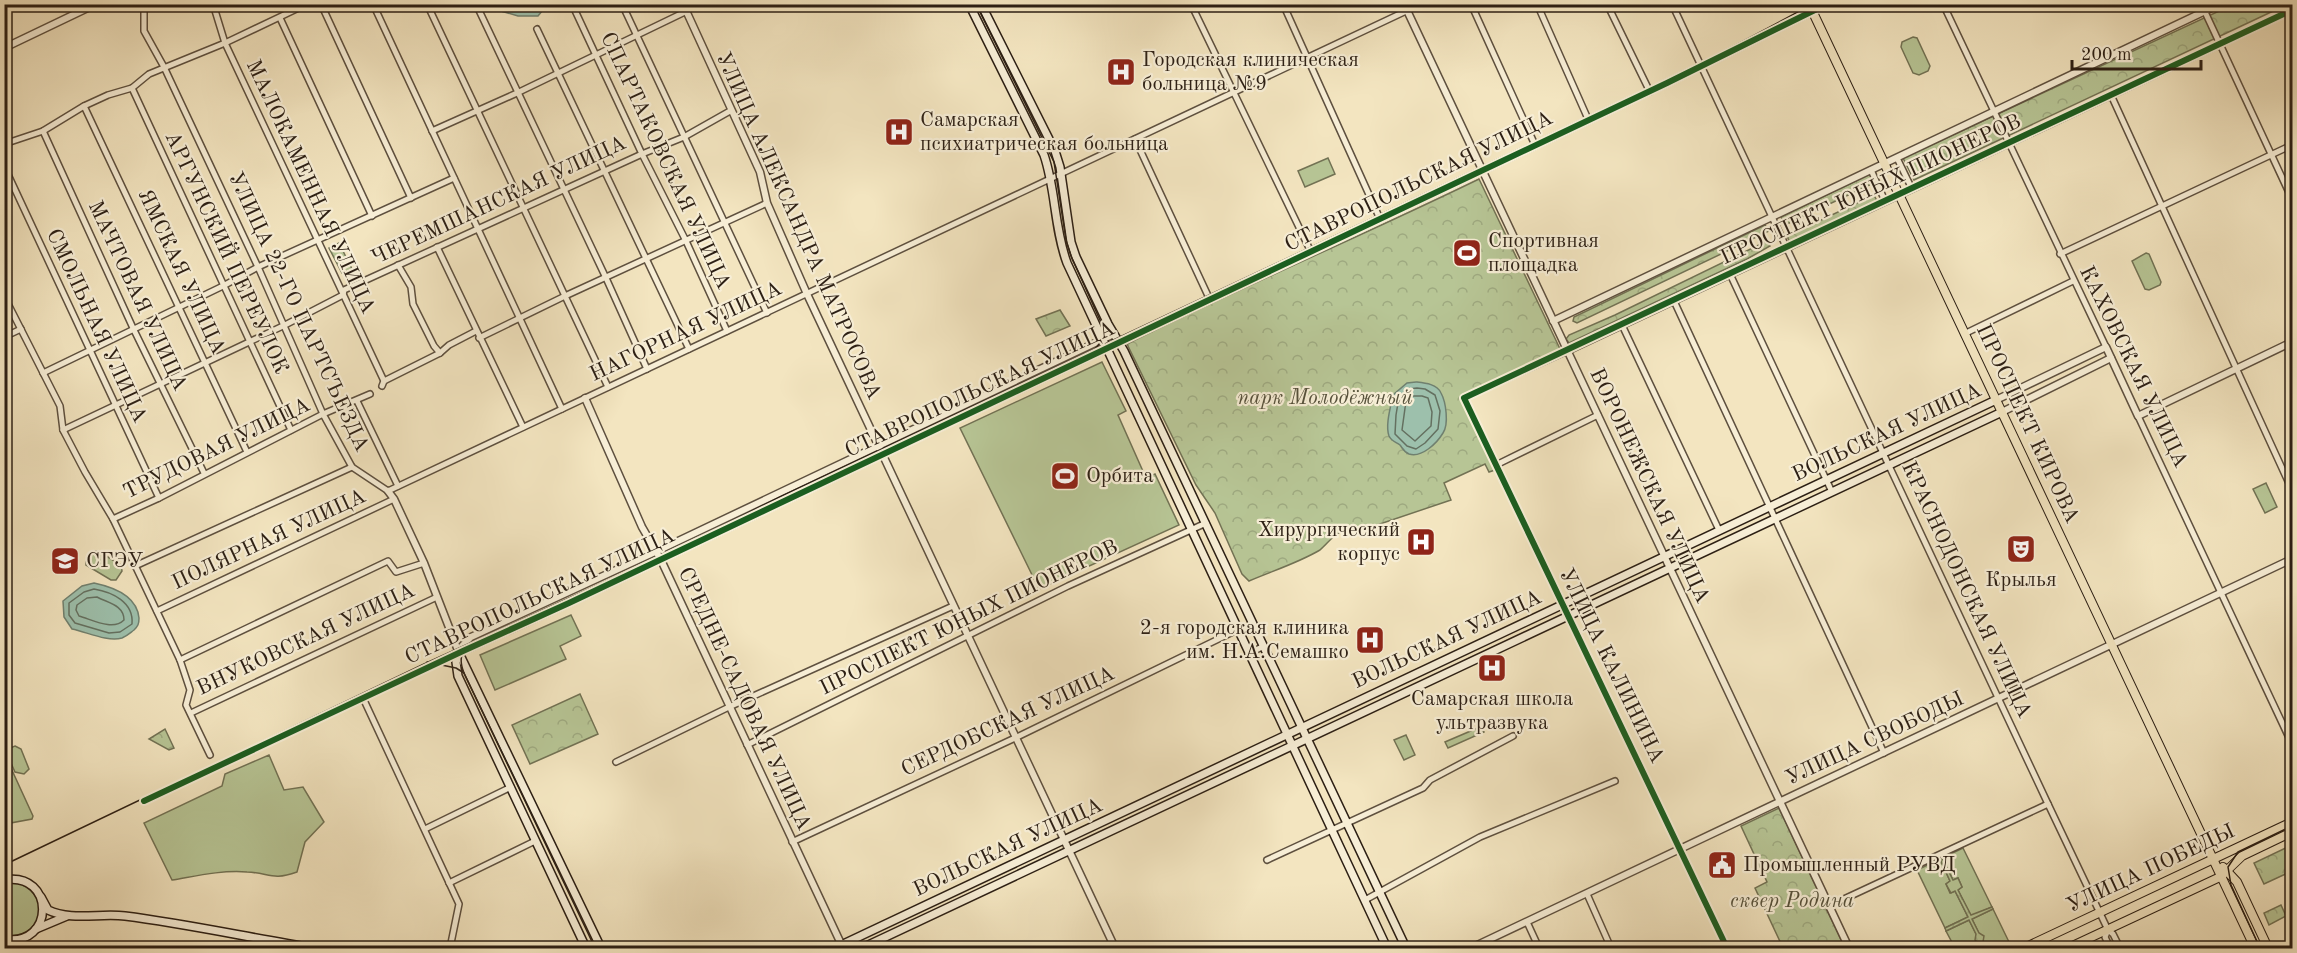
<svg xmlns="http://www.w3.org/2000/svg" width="2297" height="953" viewBox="0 0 2297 953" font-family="'Old Standard TT',serif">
<defs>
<pattern id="forest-crowns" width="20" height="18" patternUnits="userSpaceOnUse" patternTransform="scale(1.5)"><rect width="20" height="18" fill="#b7c595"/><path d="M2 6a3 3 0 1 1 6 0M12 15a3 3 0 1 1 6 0" fill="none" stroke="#9ea980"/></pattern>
</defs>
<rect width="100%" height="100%" fill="#f3e5c0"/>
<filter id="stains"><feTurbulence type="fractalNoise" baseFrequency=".00333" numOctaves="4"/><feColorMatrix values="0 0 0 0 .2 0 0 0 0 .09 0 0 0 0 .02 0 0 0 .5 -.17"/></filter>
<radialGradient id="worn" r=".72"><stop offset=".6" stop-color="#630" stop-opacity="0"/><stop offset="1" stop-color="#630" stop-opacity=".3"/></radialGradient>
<g fill="#b7c595" stroke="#727254" stroke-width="1.5">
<polygon points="1913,37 1917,38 1930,66 1928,71 1919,75 1913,73 1901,47 1902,42"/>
<polygon points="1328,158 1335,174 1305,187 1298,171"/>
<polygon points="339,243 352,269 342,273 329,248"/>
<polygon points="2146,253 2149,254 2161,282 2160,285 2149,290 2145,289 2132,261"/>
<polygon points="1102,362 1126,411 1118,415 1146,478 1155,474 1179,525 1039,589 960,428"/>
<polygon points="2266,483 2277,507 2265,513 2253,489"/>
<polygon points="93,551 98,551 121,565 122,571 116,580 111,580 86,565 86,562"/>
<polygon points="571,615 581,636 560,646 566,659 495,690 480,655"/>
<polygon points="1406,735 1415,755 1404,760 1394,740"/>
<polygon points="15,746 21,749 29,769 24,774 15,772 5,750"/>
<polygon points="5,755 33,816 32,819 5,824"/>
<path d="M269 755 284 790 303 787 324 822 305 842 297 872C272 881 270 873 247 872 221 870 196 876 172 880L144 823 222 786 225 774Z"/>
<polygon points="1963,848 1992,907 1971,916 1958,890 1962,887 1958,878 1953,880 1942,858"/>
<polygon points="1940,859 1950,881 1946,884 1950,893 1955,891 1968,917 1945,928 1917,870"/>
<path d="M14 882C52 891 46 938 7 936L5 935V884Z"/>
<polygon points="1993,909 2010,944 2000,948 1986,948 1972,919"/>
<polygon points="1969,920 1983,948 1955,948 1946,931"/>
</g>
<g fill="url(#forest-crowns)" stroke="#727254" stroke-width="1.5">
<polygon points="2232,5 2286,5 1914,180 1903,158"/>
<polygon points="1870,174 1874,183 1785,225 1781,217"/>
<path d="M1479 179 1562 353 1461 397 1495 470 1489 472 1485 464 1444 483 1451 500 1374 526 1359 527C1353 533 1344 529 1337 534 1331 538 1326 545 1320 550 1298 563 1272 571 1249 581L1242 574 1215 513 1196 485 1127 344C1243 286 1362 236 1479 179Z"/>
<polygon points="1874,195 1877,201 1790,243 1787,236"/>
<polygon points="1765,225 1769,231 1577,323 1573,321 1574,317"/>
<polygon points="1767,241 1770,246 1747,259 1569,343 1566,339 1569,335 1615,315"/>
<polygon points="1060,310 1070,326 1046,336 1036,319"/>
<polygon points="580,694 598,734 530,764 512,725"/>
<polygon points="1480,727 1484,732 1448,748 1445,742"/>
<polygon points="165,729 174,748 169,750 149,739"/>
<polygon points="1779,808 1845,948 1783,948 1755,888 1767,882 1741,826"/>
<polygon points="2292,845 2292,871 2264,884 2254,863"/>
<polygon points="1942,858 1953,880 1958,878 1962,887 1958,890 1971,915 1992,907 1993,909 1972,919 1979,933 1984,936 1983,942 1986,948 1983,948 1975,940 1976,934 1969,920 1946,931 1945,928 1968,917 1955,891 1951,893 1946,884 1950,881 1940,859"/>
<polygon points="2281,905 2286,916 2269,925 2264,913"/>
</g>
<g fill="#9dc0ac" stroke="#70806f" stroke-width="1.5">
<polygon points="505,5 521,7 523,5 547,5 538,16 518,16 501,11"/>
<path d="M1416 382C1425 383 1437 384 1441 393 1446 402 1449 424 1443 433 1437 443 1422 458 1409 454 1404 452 1403 449 1400 445 1396 442 1391 441 1389 436 1385 425 1391 406 1393 395L1407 383Z"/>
<path d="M94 583C113 587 137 596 139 618 139 624 138 626 134 630 130 633 127 636 122 638 107 642 87 632 72 629L64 617 63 601 82 586Z"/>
</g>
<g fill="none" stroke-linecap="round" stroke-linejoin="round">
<g stroke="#647060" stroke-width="1.5">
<polygon points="1417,388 1425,389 1435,395 1440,411 1438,429 1425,443 1416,449 1407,446 1395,434 1396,415 1399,397 1408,389"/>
<polygon points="1411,396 1422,396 1428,398 1432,412 1431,426 1415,441 1402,430 1406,401"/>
<path d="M94 589C112 592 134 602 132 624L120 632 109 633 75 623 69 615V603L84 592Z"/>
<path d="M97 597C108 603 124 605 124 620 113 631 93 620 79 616L76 610 77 605 87 598Z"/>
</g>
<g stroke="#5e503f" stroke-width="8">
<g id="minor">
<polyline points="144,4 144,31 164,67 258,267 323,414 352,467 388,491 1421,4"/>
<polyline points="213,4 225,43 384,381"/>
<polyline points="321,4 411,198"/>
<polyline points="373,4 562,409"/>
<polyline points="427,4 608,387"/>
<polyline points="476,4 606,278 647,369"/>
<polyline points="572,4 642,154 686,241 727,331"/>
<polyline points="622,4 767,313"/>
<polyline points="1191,4 1311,252"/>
<polyline points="1283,4 1380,219"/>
<polyline points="1471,4 1535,145"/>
<polyline points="1537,4 1588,119"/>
<polyline points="1607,4 1650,92"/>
<polyline points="1672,4 2048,804 2108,930 2113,934 2120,948"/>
<polyline points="1943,4 2106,347"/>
<polyline points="2205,12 2292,199"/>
<polyline points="280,18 372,216"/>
<polyline points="537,29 689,349"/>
<polyline points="132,88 291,430"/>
<polyline points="2111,95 2292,490"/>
<polyline points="84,106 247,452"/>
<polyline points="43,131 133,328 204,473"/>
<polyline points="432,131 517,93 687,11"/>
<polyline points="1135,139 1210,300"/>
<polyline points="4,144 43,131 84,106 108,95 132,88 149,74 225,43 307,4"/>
<polyline points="1897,158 1912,189"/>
<polyline points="4,166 159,498"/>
<polyline points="1871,170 1885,201"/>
<polyline points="437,247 523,427"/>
<polyline points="2060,254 2292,145"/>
<polyline points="398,265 411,287 413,304 434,346 440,353"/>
<polyline points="1730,274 1832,492"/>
<polyline points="4,296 60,406 63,430 85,472 113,519 180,660 190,690 186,705 210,755"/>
<polyline points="1674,301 1884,753"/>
<polyline points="1622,325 1719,530"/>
<polyline points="1964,334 2073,281"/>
<polyline points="4,337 21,329"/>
<polyline points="479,338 565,296 767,203"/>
<polyline points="1567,351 1464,398 1727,948"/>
<polyline points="43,373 223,286 258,267 454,178"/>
<polyline points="382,386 384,381 440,353 449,345 476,331"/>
<polyline points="357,401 398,486"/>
<polyline points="2138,416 2292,744"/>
<polyline points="63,430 285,325 343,295 344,290 642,154 684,137 730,111"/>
<polyline points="1496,465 1598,415"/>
<polyline points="113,519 159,498 323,414 370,394"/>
<polyline points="135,566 352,467"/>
<polyline points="157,611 394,499"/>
<polyline points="1248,654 1264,646"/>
<polyline points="180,660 388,561 396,572 424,563"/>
<polyline points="363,698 459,904 450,948"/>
<polyline points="191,713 437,597"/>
<polyline points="747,745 1068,586 1206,523"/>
<polyline points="616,762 729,707 953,606"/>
<polyline points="144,801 459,653"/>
<polyline points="425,829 511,787"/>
<polyline points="792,842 1015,738 1237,630"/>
<polyline points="1267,860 1423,788 1430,780 1513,736"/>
<polyline points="449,883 535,841"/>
<polyline points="1587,894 1611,948"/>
<polyline points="1365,900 1480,837 1615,781"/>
<polyline points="1829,906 2048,804"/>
<polyline points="1527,922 1539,948"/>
<polyline points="2108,930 2105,937 2110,948"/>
</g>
</g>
<g stroke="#5e503f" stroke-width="9">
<g id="tertiary">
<polyline points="683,4 760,172 767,203 807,294 1115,948"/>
<polyline points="1404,4 1849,948"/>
<polyline points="4,48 96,4"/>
<polyline points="1553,321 2220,4"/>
<polyline points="1567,351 2292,10"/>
<polyline points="585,398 642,527 661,560 843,948"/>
<polyline points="1996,400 2106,347 2138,416 2292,342"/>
<polyline points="2002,412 2111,358"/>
<polyline points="388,491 394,499 424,563 459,653"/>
<polyline points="459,652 462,646 471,637 655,552 1114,334"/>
<polyline points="459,653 569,603 1667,83 1827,4"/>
<polyline points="1471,948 2292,559"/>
</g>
</g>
<g stroke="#2c1f14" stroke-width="10">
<g id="secondary">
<path d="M969 4 1044 155C1056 190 1054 228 1067 263L1387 948"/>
<polyline points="981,4 1055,151 1060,167 1071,242 1076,257 1108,324 1124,351 1406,948"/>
<polyline points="459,653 601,948"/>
<polyline points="459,653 456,662 458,676 586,948"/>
<path d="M4 880C56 871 55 948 4 939"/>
<path d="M41 897 48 910C71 921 100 913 125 916 188 924 251 938 314 948"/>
<polyline points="36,929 67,916"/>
<polyline points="835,948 1996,400"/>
<polyline points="862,948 2002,412"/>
</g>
</g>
<g stroke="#2c1f14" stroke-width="10">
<g id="primary">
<polyline points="1809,4 2255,948"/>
<polyline points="2223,867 2237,882 2268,948"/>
<polyline points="2024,948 2292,822"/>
<polyline points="2068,948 2220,877 2242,856 2292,832"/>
</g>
</g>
<use href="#minor" stroke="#f7eed6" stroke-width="5"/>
<use href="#tertiary" stroke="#f7eed6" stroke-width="6"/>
<use href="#secondary" stroke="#f7eed6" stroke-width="7"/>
<use href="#primary" stroke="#f3e5c0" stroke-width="8"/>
<g stroke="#2c1f14" stroke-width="1.5">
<polyline points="976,4 1054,162 1066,240 1071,256 1104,329 1103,339 1095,349"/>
<path d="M471 644C460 653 459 660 464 673L595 948"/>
<polyline points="427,662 456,668 464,673"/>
<polyline points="4,865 424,664 659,557 782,496 1700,64 1813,4"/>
<polyline points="2260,948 2231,885 2228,867 2238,852 2292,826"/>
</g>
<g stroke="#f7eed6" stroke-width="10">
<g id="cycleway">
<polyline points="144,801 463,651 569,603 1667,83 1827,4"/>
<polyline points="1727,948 1464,398 2292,10"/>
</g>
</g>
<use href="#cycleway" stroke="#1b5e20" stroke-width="6"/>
</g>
<defs>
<g id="hospital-square" transform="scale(1.5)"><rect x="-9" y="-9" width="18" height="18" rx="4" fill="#8f2418" stroke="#f7eed6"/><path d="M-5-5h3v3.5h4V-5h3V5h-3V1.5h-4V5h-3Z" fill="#fff"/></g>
<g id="stadium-square" transform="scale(1.5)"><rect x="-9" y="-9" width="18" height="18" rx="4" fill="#8f2418" stroke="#f7eed6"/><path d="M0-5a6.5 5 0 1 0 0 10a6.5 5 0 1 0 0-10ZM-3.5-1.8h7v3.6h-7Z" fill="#fff"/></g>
<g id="theatre-square" transform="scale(1.5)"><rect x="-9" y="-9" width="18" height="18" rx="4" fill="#8f2418" stroke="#f7eed6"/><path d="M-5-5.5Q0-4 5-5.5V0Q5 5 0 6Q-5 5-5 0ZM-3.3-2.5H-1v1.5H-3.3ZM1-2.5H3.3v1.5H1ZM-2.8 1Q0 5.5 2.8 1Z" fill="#fff"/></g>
<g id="university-square" transform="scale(1.5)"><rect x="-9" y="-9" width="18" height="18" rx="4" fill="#8f2418" stroke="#f7eed6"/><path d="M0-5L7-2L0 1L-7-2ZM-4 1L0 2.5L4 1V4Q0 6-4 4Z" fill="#fff"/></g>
<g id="civic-square" transform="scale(1.5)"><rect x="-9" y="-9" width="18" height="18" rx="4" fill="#8f2418" stroke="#f7eed6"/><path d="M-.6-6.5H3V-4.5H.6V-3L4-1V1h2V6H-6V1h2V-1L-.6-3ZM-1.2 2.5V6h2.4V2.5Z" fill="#fff"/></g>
</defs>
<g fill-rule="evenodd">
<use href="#hospital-square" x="1121" y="72"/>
<use href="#hospital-square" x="899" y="132"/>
<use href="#stadium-square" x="1467" y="253"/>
<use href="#stadium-square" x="1065" y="476"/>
<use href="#hospital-square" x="1421" y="542"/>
<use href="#theatre-square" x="2021" y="549"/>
<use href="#university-square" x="65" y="561"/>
<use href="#hospital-square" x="1370" y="640"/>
<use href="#hospital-square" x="1492" y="668"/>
<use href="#civic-square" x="1722" y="865"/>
</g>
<g text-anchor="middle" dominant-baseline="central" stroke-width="4.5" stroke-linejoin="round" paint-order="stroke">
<g font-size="21" fill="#2c1f14" stroke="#f7eed6" text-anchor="start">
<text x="1142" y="60">Городская клиническая<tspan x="1142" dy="24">больница №9</tspan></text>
<text x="920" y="120">Самарская<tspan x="920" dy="24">психиатрическая больница</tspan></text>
<text x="1488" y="241">Спортивная<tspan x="1488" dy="24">площадка</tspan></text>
<text x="1086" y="476">Орбита</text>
<text x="1400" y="530" text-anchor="end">Хирургический<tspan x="1400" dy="24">корпус</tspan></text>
<text x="86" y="561">СГЭУ</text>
<text x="2021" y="580" text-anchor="middle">Крылья</text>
<text x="1349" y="628" text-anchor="end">2-я городская клиника<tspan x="1349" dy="24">им. Н.А.Семашко</tspan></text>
<text x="1492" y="699" text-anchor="middle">Самарская школа<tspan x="1492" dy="24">ультразвука</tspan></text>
<text x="1743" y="865">Промышленный РУВД</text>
</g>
<g font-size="21" fill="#2c1f14" stroke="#f7eed6">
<text transform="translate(665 161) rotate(65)">СПАРТАКОВСКАЯ УЛИЦА</text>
<text transform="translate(1419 182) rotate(-26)">СТАВРОПОЛЬСКАЯ УЛИЦА</text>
<text transform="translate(310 187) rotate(65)">МАЛОКАМЕННАЯ УЛИЦА</text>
<text transform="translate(1871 190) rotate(-25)">ПРОСПЕКТ ЮНЫХ ПИОНЕРОВ</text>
<text transform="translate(499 201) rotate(-25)">ЧЕРЕМШАНСКАЯ УЛИЦА</text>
<text transform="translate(798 226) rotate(66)">УЛИЦА АЛЕКСАНДРА МАТРОСОВА</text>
<text transform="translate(226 253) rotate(65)">АРГУНСКИЙ ПЕРЕУЛОК</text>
<text transform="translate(181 272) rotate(65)">ЯМСКАЯ УЛИЦА</text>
<text transform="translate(137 296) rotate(65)">МАЧТОВАЯ УЛИЦА</text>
<text transform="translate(298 312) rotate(65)">УЛИЦА 22-ГО ПАРТСЪЕЗДА</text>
<text transform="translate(96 326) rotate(65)">СМОЛЬНАЯ УЛИЦА</text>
<text transform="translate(686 332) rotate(-25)">НАГОРНАЯ УЛИЦА</text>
<text transform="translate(2133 367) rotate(64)">КАХОВСКАЯ УЛИЦА</text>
<text transform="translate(980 390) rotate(-25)">СТАВРОПОЛЬСКАЯ УЛИЦА</text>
<text transform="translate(2027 424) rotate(65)">ПРОСПЕКТ КИРОВА</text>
<text transform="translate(1887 433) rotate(-25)">ВОЛЬСКАЯ УЛИЦА</text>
<text transform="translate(217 449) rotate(-26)">ТРУДОВАЯ УЛИЦА</text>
<text transform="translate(1649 486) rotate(65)">ВОРОНЕЖСКАЯ УЛИЦА</text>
<text transform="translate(269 540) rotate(-25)">ПОЛЯРНАЯ УЛИЦА</text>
<text transform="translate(1966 590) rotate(65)">КРАСНОДОНСКАЯ УЛИЦА</text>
<text transform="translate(540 597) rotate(-25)">СТАВРОПОЛЬСКАЯ УЛИЦА</text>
<text transform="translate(969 618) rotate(-26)">ПРОСПЕКТ ЮНЫХ ПИОНЕРОВ</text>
<text transform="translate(306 640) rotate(-25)">ВНУКОВСКАЯ УЛИЦА</text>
<text transform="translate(1447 640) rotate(-25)">ВОЛЬСКАЯ УЛИЦА</text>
<text transform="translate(1611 666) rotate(64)">УЛИЦА КАЛИНИНА</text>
<text transform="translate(744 699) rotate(65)">СРЕДНЕ-САДОВАЯ УЛИЦА</text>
<text transform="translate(1008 722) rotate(-25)">СЕРДОБСКАЯ УЛИЦА</text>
<text transform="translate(1875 739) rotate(-25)">УЛИЦА СВОБОДЫ</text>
<text transform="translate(1008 848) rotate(-25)">ВОЛЬСКАЯ УЛИЦА</text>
<text transform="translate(2151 869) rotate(-25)">УЛИЦА ПОБЕДЫ</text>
</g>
<g font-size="21" font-style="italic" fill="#56513b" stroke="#f7eed6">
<text x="1325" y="398">парк Молодёжный</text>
<text x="1792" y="901">сквер Родина</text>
</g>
</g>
<rect width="2297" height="953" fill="none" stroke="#f3e5c0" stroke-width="24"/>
<rect x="6" y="6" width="2285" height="941" fill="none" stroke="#2c1f14" stroke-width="3"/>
<rect x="12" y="12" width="2273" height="929" fill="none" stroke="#2c1f14" stroke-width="1.5"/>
<path d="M2072 60v9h129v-9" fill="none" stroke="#2c1f14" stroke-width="3"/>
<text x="2081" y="60" font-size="18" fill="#2c1f14" stroke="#f7eed6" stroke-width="4.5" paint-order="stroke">200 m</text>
<rect width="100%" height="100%" filter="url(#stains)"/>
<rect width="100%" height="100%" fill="url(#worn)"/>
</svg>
